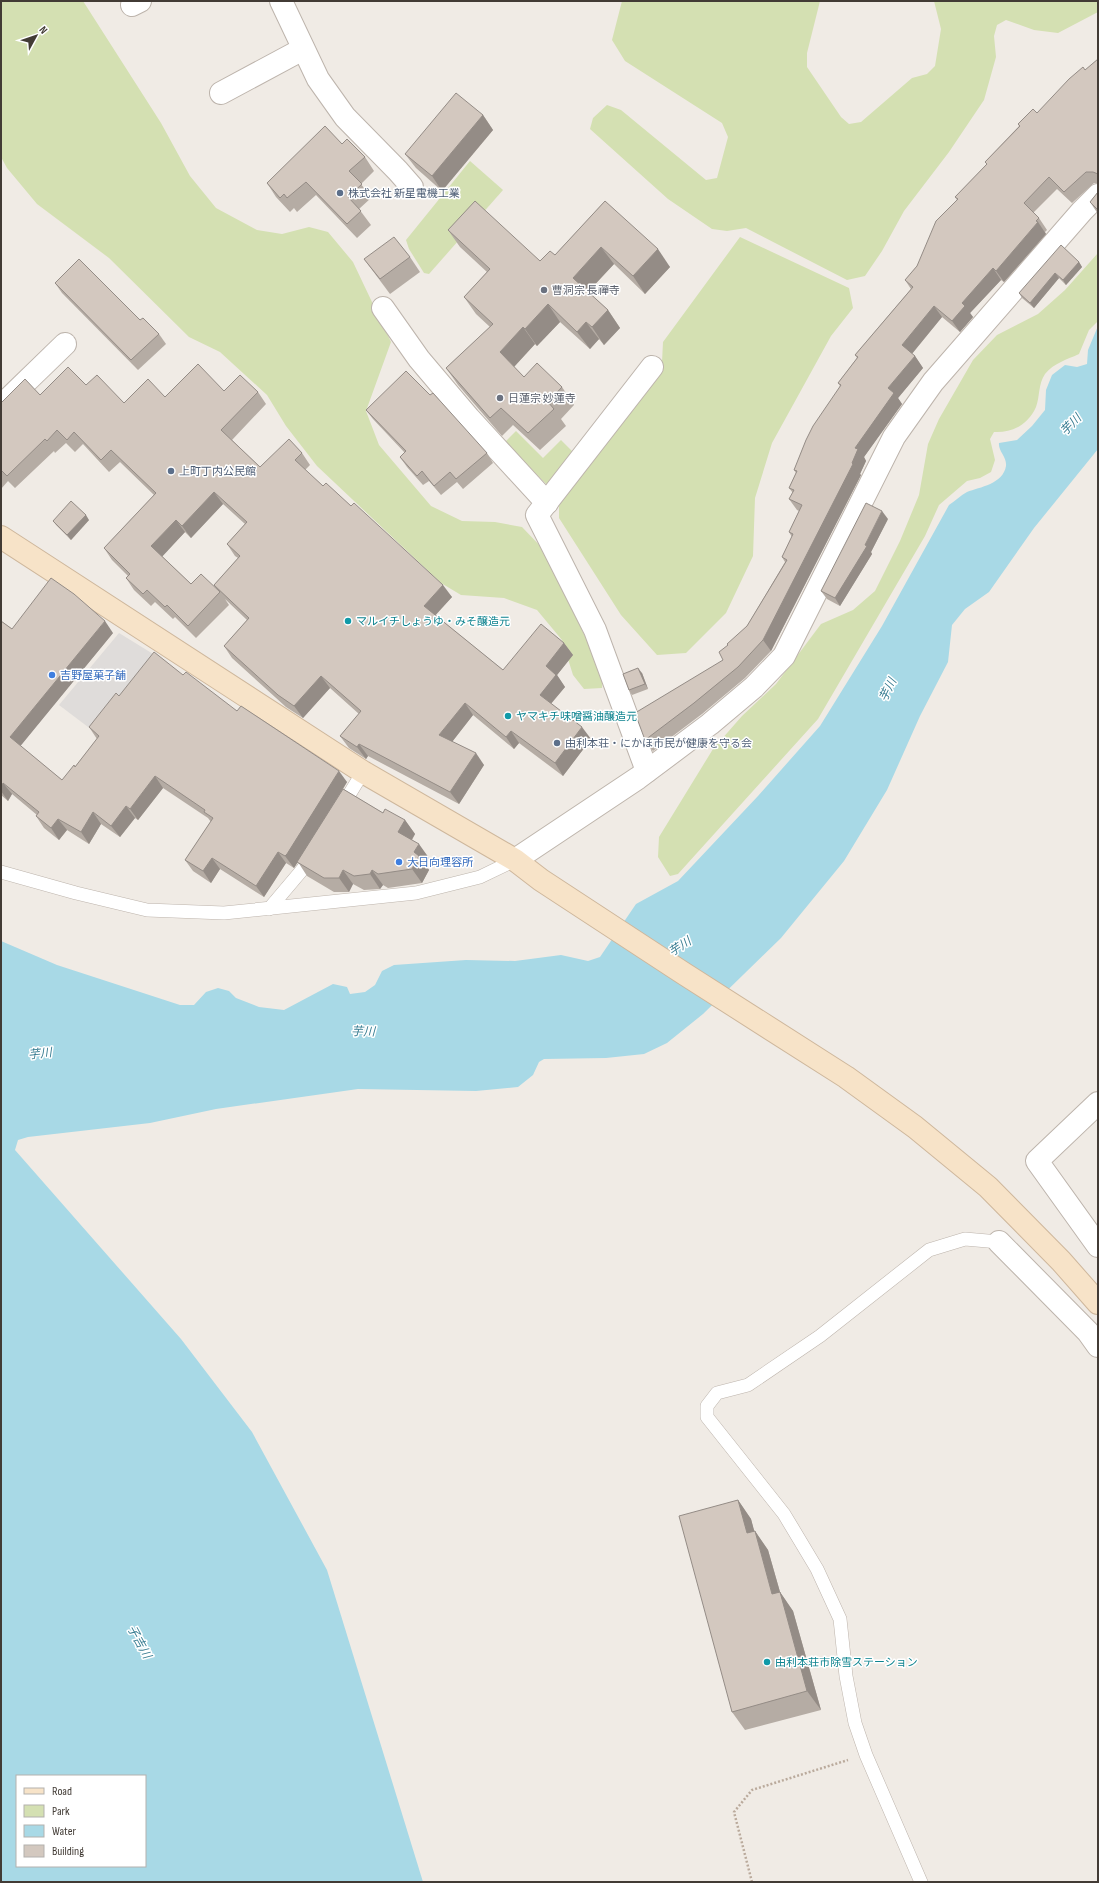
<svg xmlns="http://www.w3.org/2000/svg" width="1099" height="1883" viewBox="0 0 1099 1883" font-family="'Sofia Sans Condensed','Noto Sans JP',sans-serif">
<rect width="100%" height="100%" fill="#f0ebe5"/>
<g fill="#d4e0b2">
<polygon points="1,1 83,1 161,123 190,176 216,208 257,230 282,234 309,227 328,232 353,262 391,342 366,411 379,445 431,506 462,521 495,522 522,527 547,553 603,676 602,688 584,689 573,675 562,640 537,610 504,598 461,595 441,583 317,466 286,426 267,395 220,352 189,337 109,258 37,204 7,168 1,157"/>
<polygon points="622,1 820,1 807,53 807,67 841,117 849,124 861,122 912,78 927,74 935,66 941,29 934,1 1098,1 1098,12 1058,33 1034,30 1006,20 997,25 994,36 996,57 984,100 949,152 904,211 882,251 865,276 847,280 746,228 727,231 712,229 668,199 590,129 593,118 607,105 621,110 706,180 717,178 728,137 722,123 625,61 612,40"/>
<polygon points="470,161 503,190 429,274 424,273 409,249 406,240"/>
<polygon points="740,237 849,288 853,308 831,336 772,443 755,498 753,556 726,613 686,653 657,655 621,615 559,518 559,498 662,362 663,342"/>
<path d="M1098 253V321L1089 330 1079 354C1066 360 1054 363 1045 374 1038 384 1040 397 1036 407 1028 425 1012 433 994 432L990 439 995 460 991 472 980 478 967 481 939 505 925 536 818 719 678 874 670 876 658 857 659 837 713 749 742 716 776 684 821 624 853 610 875 591 900 541 919 495 928 444 939 419 973 360 997 335 1038 314 1065 290Z"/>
<polygon points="516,431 543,458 561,440 573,452 548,486 505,442"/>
</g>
<polygon fill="#dfdcda" points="119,633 158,657 96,733 59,705"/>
<path fill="#a8d9e6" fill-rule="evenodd" d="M1098 326V449L1034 528 989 592 965 609 952 625 948 662 920 716 887 790 844 861 781 938 703 1014 667 1043 644 1054 606 1058 544 1059 539 1062 533 1075 518 1087 476 1091 358 1089 216 1109 150 1123 28 1137 18 1140 15 1150 181 1339 252 1432 327 1570 423 1882H1V941L57 965 180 1005H194L206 992 218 988 229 991 236 998 259 1007 284 1010 333 984 347 987 350 994 365 992 375 985 382 971 394 965 466 960 515 961 561 955 588 961 600 957 636 904 678 881 758 796 820 726 882 626 949 505C955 501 961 495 967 492 980 487 1003 484 1006 466 1007 457 998 451 999 443L1017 440 1032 426 1045 410 1046 390 1052 375 1065 365 1077 367 1087 364 1088 350ZM17 1776H145V1866H17Z"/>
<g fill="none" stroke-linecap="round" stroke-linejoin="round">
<g stroke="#bdb4ac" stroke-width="14">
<g id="lane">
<polyline points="341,808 363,772"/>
<polyline points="1,872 76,893 147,910 224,913 416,893 480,877 515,860"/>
<polyline points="269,909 302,870 312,855"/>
<polyline points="921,1882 866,1755 855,1723 846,1676 840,1619 817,1569 784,1514 707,1417 707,1406 717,1393 748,1385 820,1336 929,1250 965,1239 999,1242"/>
</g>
</g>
<g stroke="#bdb4ac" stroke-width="24">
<g id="street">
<polyline points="281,1 318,79 345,117 398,171 412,187"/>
<polyline points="132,5 140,1"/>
<polyline points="221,93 303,49"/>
<polyline points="383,308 419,359 469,418 547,503"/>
<polyline points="1,406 65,344"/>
<polyline points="647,771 595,630 537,515 652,367"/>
<polyline points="515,860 638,778 710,724 754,687 784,656 894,437 933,382 1082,211 1098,195"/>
<polyline points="1098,1103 1037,1161 1098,1246"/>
<polyline points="999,1242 1088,1332 1098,1346"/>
</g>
</g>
<g stroke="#ceb79c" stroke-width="24">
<polyline id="secondary" points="1,537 363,772 515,860 541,880 683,973 846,1077 915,1127 988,1187 1061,1261 1098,1303"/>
</g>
<polyline stroke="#baaa9c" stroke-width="2.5" stroke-dasharray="2 2" stroke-linecap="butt" points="752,1882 734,1812 752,1790 848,1760"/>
<use href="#lane" stroke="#fff" stroke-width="13"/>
<use href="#street" stroke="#fff" stroke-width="22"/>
<use href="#secondary" stroke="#f7e3c8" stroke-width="22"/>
</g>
<g fill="#b5aca4" fill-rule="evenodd">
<polygon points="1098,59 1098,183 1094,183 1072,203 1057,189 1033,213 1039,218 1047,230 1045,232 1046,234 1004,282 1001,280 970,313 973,317 960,332 942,317 912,354 915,356 923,368 898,398 902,404 864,457 866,461 860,474 861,475 771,651 745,678 702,714 653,751 645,740 723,660 728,645 747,626 785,562 782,557 792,537 789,532 799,511 797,510 789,499 793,493 789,488 796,473 794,470 840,386 838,383 857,358 855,355 911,289 905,280 917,266 957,200 955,197 987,164 985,162 1019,126 1018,124 1037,113"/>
<polygon points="483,115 493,130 442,191 416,168 405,154"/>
<polygon points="342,144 365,157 374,171 361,184 371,198 359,209 371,225 357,238 316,195 297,212 294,208 290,212 276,197 267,183"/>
<polygon points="1098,192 1098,214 1090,202"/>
<polygon points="605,201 670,267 645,294 614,264 588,292 608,310 620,328 604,345 599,339 590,349 560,322 537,346 535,344 514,367 524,377 562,387 574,405 561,419 566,426 540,450 513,425 502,436 458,385 446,368 490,327 476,314 464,297 487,272 460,247 448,230 540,261 555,255"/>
<polygon points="410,257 420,272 390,294 364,259"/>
<polygon points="1079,262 1082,267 1066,285 1059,278 1034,308 1022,298 1019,293"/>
<polygon points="55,283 140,320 159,334 166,344 138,370 62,293"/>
<path d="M86 385 124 403 165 397 224 391 258 392 266 404 232 440 260 467 302 453 310 465 305 470 323 486 351 506 452 597 435 615 503 670 564 643 573 655 557 675 565 687 551 704 591 739 563 776 519 743 514 749 473 715 452 742 484 765 459 804 368 756 366 759 349 748 340 736 359 714 330 688 303 718 286 707 232 658 224 646 247 620 225 599 229 605 196 638 175 617 173 619 155 602 151 606 134 590 126 578 128 576 112 560 104 548 154 495 120 462 109 472 83 444 75 452 66 443 55 453 54 451 15 488 8 481 1 489V403ZM223 504 245 524 227 544 235 556 238 558 214 585 218 590 191 584 162 556 185 532 191 538Z"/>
<polygon points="366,410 487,453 493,463 463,489 457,482 441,495 429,481 423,485 407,467 400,457 405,453 373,419"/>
<polygon points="888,519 871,552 872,554 840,606 827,599 821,591"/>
<polygon points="89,520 71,540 56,525 53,521"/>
<polygon points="1,621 12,629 113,633 20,746 62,780 75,767 97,739 89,727 119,696 183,675 237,711 347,782 343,789 383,813 405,820 415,834 412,840 429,858 425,864 429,870 422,883 388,888 383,885 380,889 364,890 353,884 349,892 334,892 307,876 298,862 294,868 286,863 264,897 220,869 211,883 193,871 185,860 211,822 208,818 163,788 138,820 135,818 120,837 101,824 89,844 67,830 59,840 44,828 36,816 37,815 12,794 8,801 1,795"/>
<polygon points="642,673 648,689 632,695 629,690"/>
<polygon points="738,1500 751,1519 754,1531 755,1531 768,1550 780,1592 793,1611 821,1710 745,1730 732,1712"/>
</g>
<g fill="#948c86">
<polygon points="483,115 493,130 442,191 432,176"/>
<polygon points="1038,222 1046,234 1004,282 996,271"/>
<polygon points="601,247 614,264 585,295 573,278"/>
<polygon points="658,249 670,267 645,294 633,276"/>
<polygon points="1079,262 1082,267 1066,285 1063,280"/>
<polygon points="993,268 1001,280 970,313 973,317 960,332 952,321 962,303"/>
<polygon points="1055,273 1059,278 1034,308 1030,303"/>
<polygon points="548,304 560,322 537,346 525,329"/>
<polygon points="934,306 942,317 910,356 902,345"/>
<polygon points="608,310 620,328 604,345 592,327"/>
<polygon points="586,322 599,339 590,349 577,332"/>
<polygon points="523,327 535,344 512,369 500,352"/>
<polygon points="915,356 923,368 898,398 902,404 864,457 866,461 860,474 861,475 771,651 763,640 852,463 855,448 888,388"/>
<polygon points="214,492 223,504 191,538 182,526"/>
<polygon points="882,511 888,519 871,552 872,554 840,606 835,598 865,545"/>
<polygon points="86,515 89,520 71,540 67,535"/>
<polygon points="176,520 185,532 160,559 151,546"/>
<polygon points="443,585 452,597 433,618 424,606"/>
<polygon points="105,621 113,633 18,749 10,737"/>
<polygon points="564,643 573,655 557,675 565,687 548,707 540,695 546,666"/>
<polygon points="638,668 642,673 648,689 645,684"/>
<polygon points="321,676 330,688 303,718 294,706"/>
<polygon points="465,703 473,715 448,747 439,735"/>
<polygon points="582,727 591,739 563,776 555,763"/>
<polygon points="511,731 519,743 514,749 506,737"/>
<polygon points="359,744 368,756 366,759 357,747"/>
<polygon points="476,753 484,765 459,804 450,792"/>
<polygon points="339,771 347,782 294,868 285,856"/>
<polygon points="155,776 163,788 138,820 130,809"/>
<polygon points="3,783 12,794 8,801 1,791 1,788"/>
<polygon points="126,806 135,818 120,837 111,826"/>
<polygon points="93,812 101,824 89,844 81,832"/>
<polygon points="58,819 67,830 59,840 51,828"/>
<polygon points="405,820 415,834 408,846 398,832"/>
<polygon points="419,844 429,858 425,864 429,870 422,883 412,869 414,852"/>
<polygon points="278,852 286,863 264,897 256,886"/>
<polygon points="212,858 220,869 211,883 203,871"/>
<polygon points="343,870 353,884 349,892 339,878"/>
<polygon points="372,870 383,885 380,889 370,874"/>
<polygon points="738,1500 751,1519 760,1552 747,1533"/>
<polygon points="755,1531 768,1550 786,1613 772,1594"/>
<polygon points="780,1592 793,1611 821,1710 807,1691"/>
</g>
<g fill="#d3c8bf" stroke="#948c86">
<polygon points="1098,59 1098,174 1093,172 1086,172 1064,192 1049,177 1024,203 1039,218 1036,221 1038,222 996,271 993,268 962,303 965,306 952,321 934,306 902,345 915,356 888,388 894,393 855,448 858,449 852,463 853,464 763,640 738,667 694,703 645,740 635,713 723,660 719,652 728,645 727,644 747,626 787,560 782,557 793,534 789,532 802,505 789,499 794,490 789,488 797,471 794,470 806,440 813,426 841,385 838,383 858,357 855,355 913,287 905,280 917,266 936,221 958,199 955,197 987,164 985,162 1020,126 1018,124 1033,109 1037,113 1069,79 1083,67 1085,70"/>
<polygon points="456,93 483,115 432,176 405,154"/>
<polygon points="325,126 342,144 347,139 365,157 349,171 362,184 348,197 361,211 347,224 306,182 287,198 284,194 280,198 267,183"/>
<polygon points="1098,192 1098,210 1090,202"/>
<polygon points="475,201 540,261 550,251 555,255 605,201 658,249 633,276 601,247 573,278 608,310 592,327 586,322 577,332 548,304 525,329 523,327 500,352 524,377 537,363 562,387 548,402 554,409 528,433 501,408 490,418 446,368 493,324 464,297 490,269 448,230"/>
<polygon points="394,237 410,257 380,279 364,259"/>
<polygon points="1061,245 1079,262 1063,280 1055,273 1030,303 1019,293"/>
<polygon points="79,259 140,320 143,318 159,334 131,360 55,283"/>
<polygon points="198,364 224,391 240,375 258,392 221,430 260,467 289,439 302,453 295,460 323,486 326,483 351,506 354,503 443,585 424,606 503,670 541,624 564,643 546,666 556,675 540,695 582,727 555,763 511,731 506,737 465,703 439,735 476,753 450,792 359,744 357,747 340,736 361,711 321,676 294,706 278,695 224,646 249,618 214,585 240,556 227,544 247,522 214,492 182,526 176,520 151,546 191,584 201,574 220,592 188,626 167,605 165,607 147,590 143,594 126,578 130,574 104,548 156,493 111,450 101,460 74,432 67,440 57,430 47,441 45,439 7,476 1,470 1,403 25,379 40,395 68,367 86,385 97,375 124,403 148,379 165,397"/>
<polygon points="406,371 430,395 433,393 487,453 456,479 450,472 434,486 422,471 417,476 400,457 406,451 366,410"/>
<polygon points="71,501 86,515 67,535 53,521"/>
<polygon points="866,503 882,511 865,545 867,546 835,598 821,591"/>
<polygon points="51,578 74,594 105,621 10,737 62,780 74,765 75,767 99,736 89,727 116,693 119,696 154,652 183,675 186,672 237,711 241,706 339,771 287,854 285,856 278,852 256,886 212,858 203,871 185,860 213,818 204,812 205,810 155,776 130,809 126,806 111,826 93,812 81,832 58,819 51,828 36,816 39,812 3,783 1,788 1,621 12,629"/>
<polygon points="638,668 645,684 629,690 623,674"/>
<polygon points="343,789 383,813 385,809 405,820 398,832 419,844 414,852 419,856 412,869 378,874 372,870 370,874 354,876 343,870 339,878 324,878 297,862"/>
<polygon points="738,1500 747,1533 755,1531 772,1594 780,1592 807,1691 732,1712 679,1516"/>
</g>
<g fill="#5c6f8a" stroke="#fff" stroke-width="1.5">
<circle cx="340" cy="193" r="4"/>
<circle cx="171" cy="471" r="4"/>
<circle cx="557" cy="743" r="4"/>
</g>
<g fill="#6b7280" stroke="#fff" stroke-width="1.5">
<circle cx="544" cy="290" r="4"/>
<circle cx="500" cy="398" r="4"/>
</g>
<g fill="#0f9aa8" stroke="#fff" stroke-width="1.5">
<circle cx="348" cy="621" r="4"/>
<circle cx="508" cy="716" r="4"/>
<circle cx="767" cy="1662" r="4"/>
</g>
<g fill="#3f7fe0" stroke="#fff" stroke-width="1.5">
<circle cx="52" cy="675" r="4"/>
<circle cx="399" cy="862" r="4"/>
</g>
<g text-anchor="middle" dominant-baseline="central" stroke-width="3" stroke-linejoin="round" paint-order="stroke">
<g font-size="11" fill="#4e5e75" stroke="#fff" text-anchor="start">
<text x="348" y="193">株式会社 新星電機工業</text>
<text x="179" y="471">上町丁内公民館</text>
<text x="565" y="743">由利本荘・にかほ市民が健康を守る会</text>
</g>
<g font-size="11" fill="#5b616d" stroke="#fff" text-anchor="start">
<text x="552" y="290">曹洞宗 長禪寺</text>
<text x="508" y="398">日蓮宗 妙蓮寺</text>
</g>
<g font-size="11" fill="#0d838f" stroke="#fff" text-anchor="start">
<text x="356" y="621">マルイチしょうゆ・みそ醸造元</text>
<text x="516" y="716">ヤマキチ味噌醤油醸造元</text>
<text x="775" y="1662">由利本荘市除雪ステーション</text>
</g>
<g font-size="11" fill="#366cbe" stroke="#fff" text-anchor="start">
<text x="60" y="675">吉野屋菓子舗</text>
<text x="407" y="862">大日向理容所</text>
</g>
<g font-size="12" font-style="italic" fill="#387d92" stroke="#fff">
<text transform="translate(1071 425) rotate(-46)">芋川</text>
<text transform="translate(888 690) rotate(-64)">芋川</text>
<text transform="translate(680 947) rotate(-34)">芋川</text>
<text transform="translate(363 1032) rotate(1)">芋川</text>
<text transform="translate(40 1054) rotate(-6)">芋川</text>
<text transform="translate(139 1642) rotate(61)">子吉川</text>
</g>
</g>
<rect width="1099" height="1883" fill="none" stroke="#423b35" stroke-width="4"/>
<rect x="16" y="1775" width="130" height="92" fill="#ffffff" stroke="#b3b1ae"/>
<rect x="24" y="1788" width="20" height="6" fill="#f7e3c8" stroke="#b3b1ae"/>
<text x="52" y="1795" font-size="12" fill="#423b35">Road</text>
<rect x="24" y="1805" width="20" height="12" fill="#d4e0b2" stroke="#b3b1ae"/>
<text x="52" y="1815" font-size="12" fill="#423b35">Park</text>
<rect x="24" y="1825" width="20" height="12" fill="#a8d9e6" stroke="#b3b1ae"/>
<text x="52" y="1835" font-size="12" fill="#423b35">Water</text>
<rect x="24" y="1845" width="20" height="12" fill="#d3c8bf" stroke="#b3b1ae"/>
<text x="52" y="1855" font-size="12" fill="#423b35">Building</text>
<g transform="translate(36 36) rotate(50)" stroke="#ffffff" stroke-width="3" paint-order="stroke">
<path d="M0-3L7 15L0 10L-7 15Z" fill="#423b35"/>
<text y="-6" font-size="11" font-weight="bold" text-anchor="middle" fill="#423b35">N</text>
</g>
</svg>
